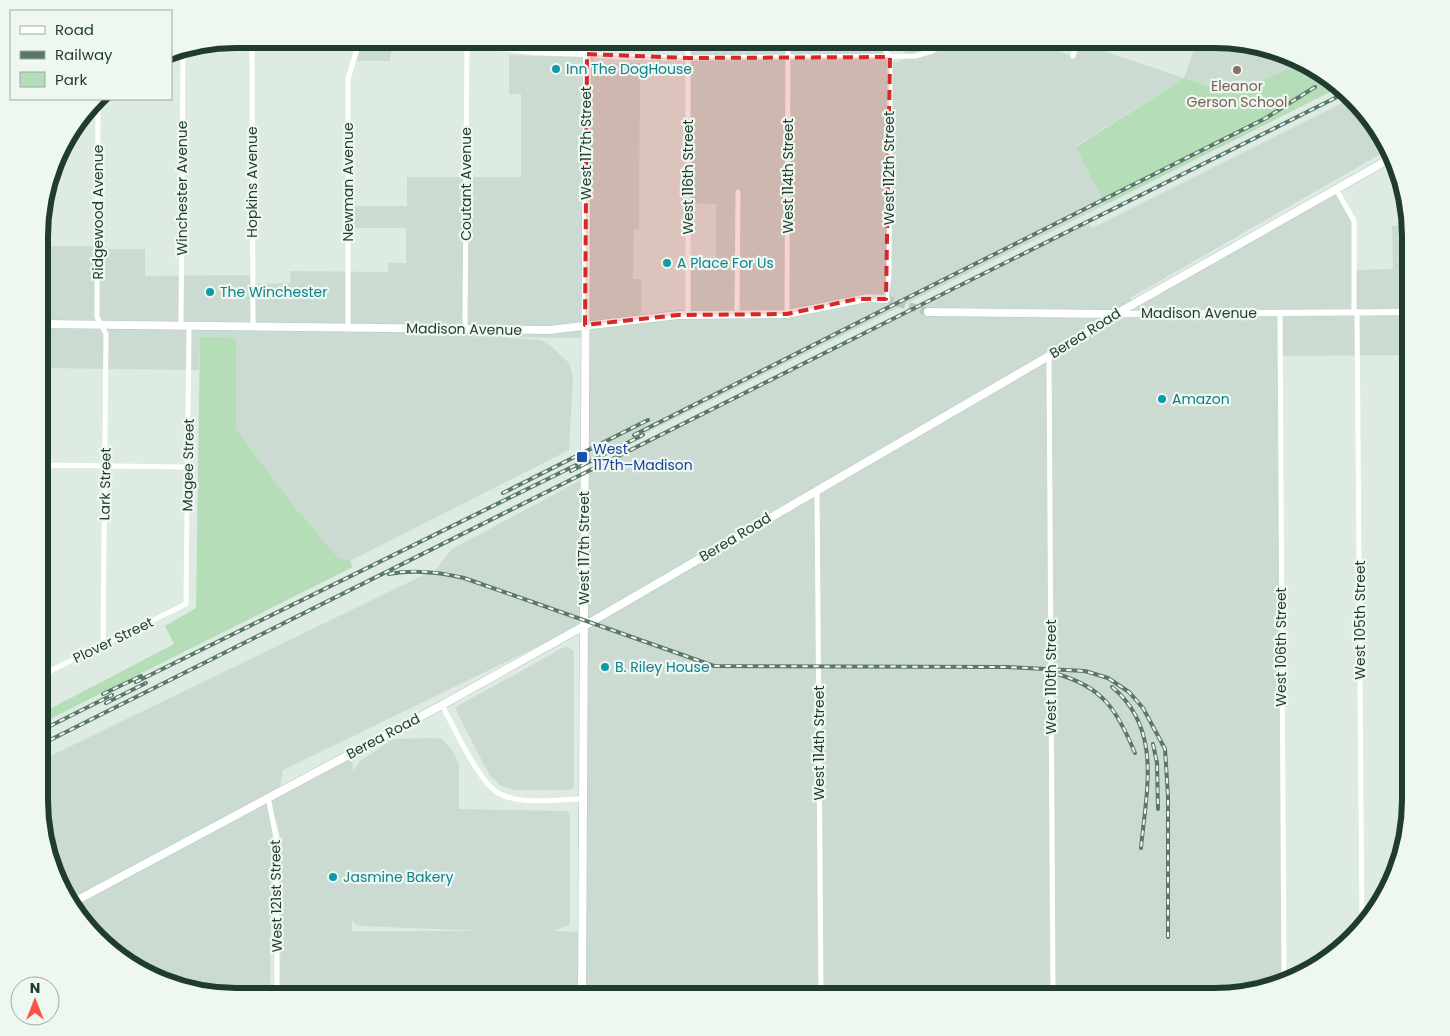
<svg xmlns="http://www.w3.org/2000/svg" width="1450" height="1036" viewBox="0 0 1450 1036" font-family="Poppins,sans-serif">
<rect width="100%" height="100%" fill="#deebe3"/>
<g fill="#ccdbd1" fill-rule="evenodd">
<polygon points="364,39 392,41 390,61 356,61"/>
<polygon points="530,39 579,39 578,46 530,46"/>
<path d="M587 39H639V49L598 50 587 54 598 64 640 63 639 229H634L633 279H641V318L688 315V263H716V204L688 203V39H1024L1073 56 1077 42 1184 78 1198 39H1227L1289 54 1304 62 1230 94 1184 78 1076 146 1105 205 584 464 583 338 494 337 541 340 552 347 570 364 573 379 569 450 350 561 338 557 294 506 236 429 235 338H200L199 370 40 368V259H49V246H106L107 249H145V276L254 275V284L291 283 290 271 388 272V263H406V228H349V206H407V177H521V94H509V55L586 57ZM896 49 914 56 896 62 879 57Z"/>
<polygon points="1350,99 1391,148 1130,298 1133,304 1336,189 1354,221 1354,270 1393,269 1392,226 1411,225 1411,355 1280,356 1284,973 1307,972 1302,977 1215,997 582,997 584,473 1088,222 1092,228"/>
<path d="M581 480 580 626 283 770 279 792 352 754 353 772 359 762 393 739 436 738 443 740 452 750 459 764V809L568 811 570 817V924L555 931 580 932 579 997H280L281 852 280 835 275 817 272 838 270 997H223L172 987 116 956 65 899 40 826V761L436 569 452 549ZM352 920 356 925 361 926 483 931H352Z"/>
<polygon points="566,646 574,651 574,786 571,790 515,790 501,786 491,777 484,765 456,710 456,707"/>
</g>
<g fill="#b5deb8">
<polygon points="1304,62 1334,80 1340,87 1105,205 1076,147 1184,78 1230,94"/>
<polygon points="200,337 236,338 236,429 294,506 338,557 350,561 353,567 40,724 40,714 174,644 165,626 196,608"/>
</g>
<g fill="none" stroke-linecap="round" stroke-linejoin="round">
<polyline stroke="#b8c8bf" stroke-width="8" stroke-dasharray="8 4" stroke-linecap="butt" points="886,299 928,312"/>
<g stroke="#b1cbbc" stroke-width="9">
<g id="secondary">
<polyline points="928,312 1116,314"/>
<polyline points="40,324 549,330 678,315 787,314 867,298 886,299"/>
<polyline points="70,904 442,705 584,626 1049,356 1116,314 1393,157"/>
<polyline points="582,997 587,39"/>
</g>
</g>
<g stroke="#fff" stroke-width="5">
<polyline points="252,39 253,326"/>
<polyline points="883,39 883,47 890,57 889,274 886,299"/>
<polyline points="587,54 616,57 688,58 915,56 933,51 950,39"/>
<polyline points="1073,56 1078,39"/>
<polyline points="98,99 97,317 106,334 103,645"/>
<polyline points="1389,159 1398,176"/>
<polyline points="1336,189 1354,221 1354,312"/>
<polyline points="1357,312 1362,927"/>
<polyline points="1280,313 1284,981"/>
<polyline points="787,314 788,39"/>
<polyline points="688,315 688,39"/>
<polyline points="737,315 738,192"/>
<polyline points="181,327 183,49"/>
<polyline points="348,327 348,79 360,39"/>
<polyline points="465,329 467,39"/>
<polyline points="1049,356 1053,997"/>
<polyline points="40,465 188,467"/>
<polyline points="817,489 821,997"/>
<polyline points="40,676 186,604 189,327"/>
<path d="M442 705C453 726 479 782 498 793 521 806 556 799 582 799"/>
<polyline points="268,797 276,837 277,997"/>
</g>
<g stroke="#fff" stroke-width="6">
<polyline points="421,39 534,52 587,54"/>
<polyline points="1117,314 1411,312"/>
<polyline points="1021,997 1220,996"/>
</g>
<use href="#secondary" stroke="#fff" stroke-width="8"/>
<g stroke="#597869" stroke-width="4">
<g id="rail">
<polyline points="634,435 1266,118 1315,87"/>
<polyline points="571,471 643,435"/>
<polyline points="503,493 648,420"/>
<path d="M389 574C415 569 439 572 464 578L714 666 1007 667 1085 671 1108 678 1129 692 1143 708 1165 749 1168 796V937"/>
<path d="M1057 674C1103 687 1117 710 1135 753"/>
<polyline points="136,682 576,465"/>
<path d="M1112 687C1163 729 1146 792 1141 848"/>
<polyline points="103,694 141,676"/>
<polyline points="106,703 146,683"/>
<polyline points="40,731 112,695"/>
<polyline points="1153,744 1157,763 1158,809"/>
<polyline points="40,745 1345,93"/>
</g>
</g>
<use href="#rail" stroke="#eff7f1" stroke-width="2" stroke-dasharray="5.5" stroke-linecap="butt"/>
</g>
<path fill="#d62828" fill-opacity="0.2" stroke="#d62828" stroke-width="4" stroke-dasharray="10 6" stroke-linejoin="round" d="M587 54 688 58 890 57 886 299H857L787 314 678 315 585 325Z"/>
<g fill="#0f9aa8" stroke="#eff7f1" stroke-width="2">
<circle cx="556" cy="69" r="5"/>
<circle cx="667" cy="263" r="5"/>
<circle cx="210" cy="292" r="5"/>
<circle cx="1162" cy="399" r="5"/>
<circle cx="605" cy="667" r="5"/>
<circle cx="333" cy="877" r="5"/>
</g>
<circle fill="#8d6e63" stroke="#eff7f1" stroke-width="2" cx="1237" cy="70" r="5"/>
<rect fill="#1a4fb4" stroke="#eff7f1" stroke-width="2" x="576" y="451" width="12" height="12" rx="2.5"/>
<g text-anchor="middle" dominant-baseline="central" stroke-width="4.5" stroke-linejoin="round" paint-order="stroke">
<g font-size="14" fill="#0d838f" stroke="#eff7f1" text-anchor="start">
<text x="566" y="69">Inn The DogHouse</text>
<text x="677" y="263">A Place For Us</text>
<text x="220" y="292">The Winchester</text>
<text x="1172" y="399">Amazon</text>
<text x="615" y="667">B. Riley House</text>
<text x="343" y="877">Jasmine Bakery</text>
</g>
<g font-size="14" fill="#785e54" stroke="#eff7f1">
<text x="1237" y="86">Eleanor<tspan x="1237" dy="16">Gerson School</tspan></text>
</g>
<g font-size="14" fill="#1f3c2e" stroke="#eff7f1">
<text transform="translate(586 143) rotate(-90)">West 117th Street</text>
<text transform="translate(889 168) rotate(-90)">West 112th Street</text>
<text transform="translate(788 176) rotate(-90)">West 114th Street</text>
<text transform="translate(688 177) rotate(-90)">West 116th Street</text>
<text transform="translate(252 182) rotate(-90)">Hopkins Avenue</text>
<text transform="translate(348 182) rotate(-90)">Newman Avenue</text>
<text transform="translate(466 184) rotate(-90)">Coutant Avenue</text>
<text transform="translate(182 188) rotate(-90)">Winchester Avenue</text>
<text transform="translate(98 212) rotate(-90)">Ridgewood Avenue</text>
<text x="1199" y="313">Madison Avenue</text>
<text transform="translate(464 329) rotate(1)">Madison Avenue</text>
<text transform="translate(1085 333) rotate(-32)">Berea Road</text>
<text transform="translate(188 465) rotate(-89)">Magee Street</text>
<text transform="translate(105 484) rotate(-89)">Lark Street</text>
<text transform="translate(735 537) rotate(-31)">Berea Road</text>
<text transform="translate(584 548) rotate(-90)">West 117th Street</text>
<text transform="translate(1360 620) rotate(-90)">West 105th Street</text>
<text transform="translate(113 640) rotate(-26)">Plover Street</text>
<text transform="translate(1281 647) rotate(-90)">West 106th Street</text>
<text transform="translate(1051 677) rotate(-90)">West 110th Street</text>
<text transform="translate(383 736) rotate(-28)">Berea Road</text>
<text transform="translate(819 743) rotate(-90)">West 114th Street</text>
<text transform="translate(276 896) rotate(-91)">West 121st Street</text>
</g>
<g font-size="14" fill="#164399" stroke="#eff7f1" text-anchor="start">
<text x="593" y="449">West<tspan x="593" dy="16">117th–Madison</tspan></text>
</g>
</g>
<path d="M0 0H1450V1036H0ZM236 48H1214A188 188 0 0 1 1402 236V800A188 188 0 0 1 1214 988H236A188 188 0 0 1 48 800V236A188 188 0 0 1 236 48Z" fill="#eff7f1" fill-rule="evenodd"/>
<path fill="none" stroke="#1f3c2e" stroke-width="6" d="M236 48H1214A188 188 0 0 1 1402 236V800A188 188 0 0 1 1214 988H236A188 188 0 0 1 48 800V236A188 188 0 0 1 236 48Z"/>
<rect x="10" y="10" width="162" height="90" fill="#eff7f1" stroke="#9caca3"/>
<rect x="20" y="26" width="25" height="8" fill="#ffffff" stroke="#9caca3"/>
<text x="55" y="35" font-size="15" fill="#1f3c2e">Road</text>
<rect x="20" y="51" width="25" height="8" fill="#597869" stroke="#9caca3"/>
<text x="55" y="60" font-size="15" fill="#1f3c2e">Railway</text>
<rect x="20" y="72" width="25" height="15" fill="#b5deb8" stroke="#9caca3"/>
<text x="55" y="85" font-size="15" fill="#1f3c2e">Park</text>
<g transform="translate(35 1001)"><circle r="24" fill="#eff7f1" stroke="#9caca3"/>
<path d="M0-4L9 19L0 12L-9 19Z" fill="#fa554d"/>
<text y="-8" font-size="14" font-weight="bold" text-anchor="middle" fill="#1f3c2e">N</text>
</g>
</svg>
